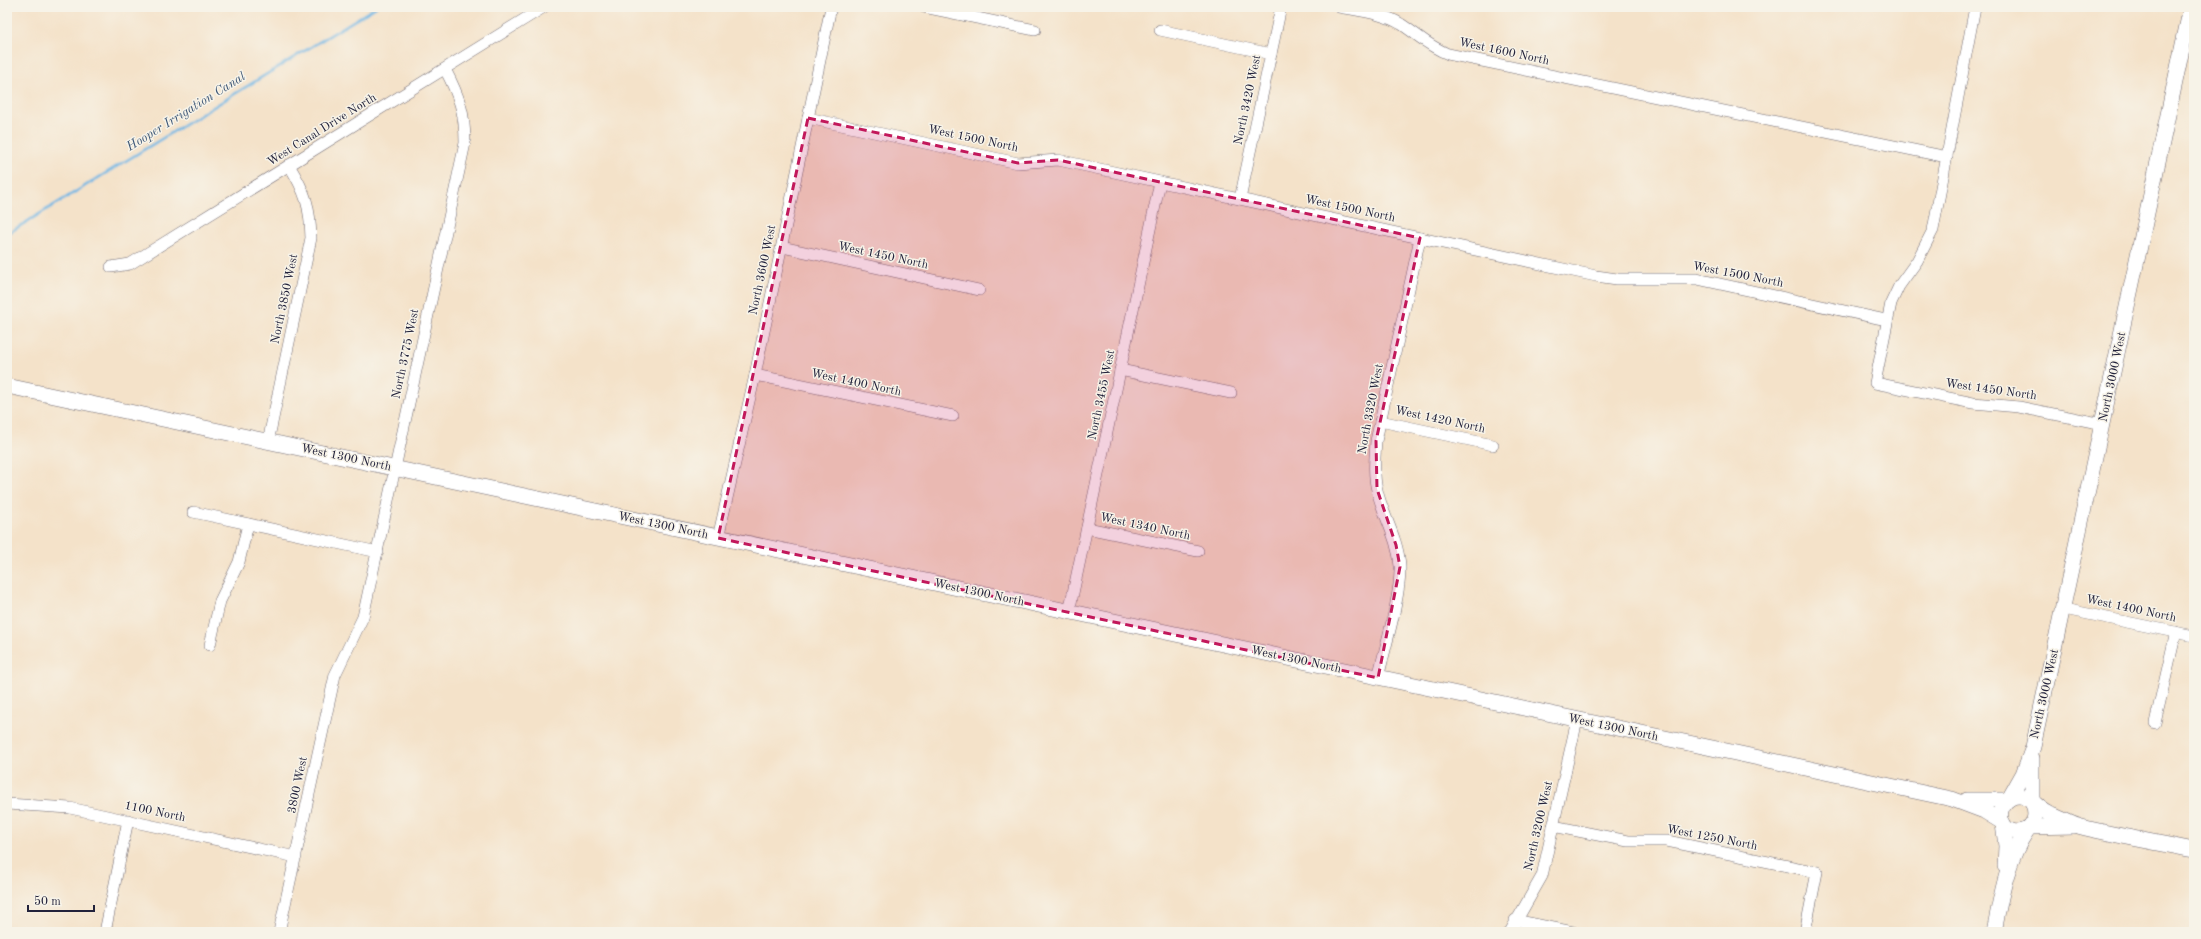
<svg xmlns="http://www.w3.org/2000/svg" width="2201" height="939" viewBox="0 0 2201 939" font-family="'Old Standard TT',serif">
<rect width="100%" height="100%" fill="#f7f3e8"/>
<filter id="ink" filterUnits="userSpaceOnUse"><feTurbulence type="fractalNoise" baseFrequency=".025" numOctaves="2"/><feDisplacementMap in="SourceGraphic" scale="8" xChannelSelector="R" yChannelSelector="G"/><feConvolveMatrix kernelMatrix="1 2 1 2 8 2 1 2 1" color-interpolation-filters="sRGB"/></filter>
<filter id="wash" filterUnits="userSpaceOnUse"><feTurbulence type="fractalNoise" baseFrequency=".012" numOctaves="4" result="noise"/><feDisplacementMap in="SourceGraphic" scale="16" xChannelSelector="R" yChannelSelector="G"/><feGaussianBlur stdDeviation="0.9" result="paint"/><feColorMatrix in="noise" values="0 0 0 0 0 0 0 0 0 0 0 0 0 0 0 0 0 1.4 0 .05"/><feComposite in="paint" operator="in"/></filter>
<g filter="url(#wash)">
<rect width="100%" height="100%" fill="#f4e2c9"/>
<g fill="none" stroke-linecap="round" stroke-linejoin="round">
<polyline stroke="#6db6e5" stroke-width="2.5" points="7,234 376,7"/>
</g>
</g>
<g filter="url(#ink)">
<g fill="none" stroke-linecap="round" stroke-linejoin="round">
<g stroke="#6c656d" stroke-width="12">
<g id="street">
<polyline points="924,7 1035,30"/>
<path d="M1339 7C1360 11 1383 13 1401 24 1418 35 1428 46 1448 54L1947 157"/>
<polyline points="1975,7 1933,230 1917,261 1899,286 1891,303 1875,383 1973,403 2019,407 2103,424"/>
<polyline points="1160,30 1271,54"/>
<polyline points="808,118 1018,163 1058,160 1596,276 1617,279 1697,279 1886,320"/>
<polyline points="1240,199 1281,7"/>
<polyline points="782,247 979,290"/>
<polyline points="111,267 130,264 544,7"/>
<polyline points="1120,370 1231,393"/>
<polyline points="755,375 953,416"/>
<polyline points="1380,421 1493,445"/>
<path d="M268 442 311 238C310 206 306 193 289 165"/>
<polyline points="193,512 378,552"/>
<polyline points="1087,528 1198,551"/>
<polyline points="718,538 755,375 831,7"/>
<polyline points="2064,609 2194,636"/>
<polyline points="1069,612 1160,182"/>
<polyline points="210,645 220,601 239,562 248,524"/>
<path d="M1378 678C1385 647 1401 596 1400 566 1398 538 1383 516 1377 490 1373 474 1375 457 1376 441L1420 238"/>
<polyline points="2155,723 2176,632"/>
<polyline points="7,804 70,808 296,857"/>
<polyline points="1553,826 1628,841 1667,841 1817,872 1805,932"/>
<polyline points="1515,920 1573,932"/>
<polyline points="105,932 128,820"/>
<path d="M279 932 335 675 363 617 465 143C465 112 459 96 445 69"/>
<polyline points="1510,932 1542,876 1577,720"/>
</g>
</g>
<g stroke="#6c656d" stroke-width="16">
<g id="secondary">
<polyline points="7,386 1952,799 1984,811 2002,822"/>
<polyline points="2009,799 2023,774 2033,747 2191,7"/>
<polyline points="1967,800 2007,800"/>
<polyline points="2032,803 2032,758"/>
<path d="M2033 804C2043 829 2012 842 2002 822 1997 810 2006 796 2019 796 2031 796 2039 810 2050 814 2059 817 2068 823 2078 826 2116 836 2156 842 2194 850"/>
<polyline points="2003,823 2006,846 2005,866"/>
<polyline points="2030,827 2073,826"/>
<path d="M1994 932C2001 896 2007 859 2028 829"/>
</g>
</g>
<use href="#street" stroke="#fff" stroke-width="11"/>
<use href="#secondary" stroke="#fff" stroke-width="15"/>
</g>
</g>
<path fill="#c2185b" fill-opacity="0.2" stroke="#c2185b" stroke-width="3" stroke-dasharray="8 5" stroke-linejoin="round" d="M808 118 1018 163 1058 160 1420 238 1376 441 1377 489 1396 545 1400 567 1378 678 718 538Z"/>
<g text-anchor="middle" dominant-baseline="central" stroke-width="3" stroke-linejoin="round" paint-order="stroke">
<g font-size="12" fill="#22223b" stroke="#f7f3e8">
<text transform="translate(1504 52) rotate(12)">West 1600 North</text>
<text transform="translate(1248 100) rotate(-78)">North 3420 West</text>
<text transform="translate(322 130) rotate(-32)">West Canal Drive North</text>
<text transform="translate(973 139) rotate(12)">West 1500 North</text>
<text transform="translate(1350 209) rotate(12)">West 1500 North</text>
<text transform="translate(883 256) rotate(12)">West 1450 North</text>
<text transform="translate(763 270) rotate(-78)">North 3600 West</text>
<text transform="translate(1738 275) rotate(11)">West 1500 North</text>
<text transform="translate(285 299) rotate(-78)">North 3850 West</text>
<text transform="translate(406 354) rotate(-78)">North 3775 West</text>
<text transform="translate(2113 377) rotate(-78)">North 3000 West</text>
<text transform="translate(856 383) rotate(12)">West 1400 North</text>
<text transform="translate(1991 390) rotate(8)">West 1450 North</text>
<text transform="translate(1102 395) rotate(-78)">North 3455 West</text>
<text transform="translate(1371 409) rotate(-79)">North 3320 West</text>
<text transform="translate(1440 420) rotate(12)">West 1420 North</text>
<text transform="translate(346 458) rotate(12)">West 1300 North</text>
<text transform="translate(663 526) rotate(12)">West 1300 North</text>
<text transform="translate(1145 527) rotate(12)">West 1340 North</text>
<text transform="translate(979 593) rotate(12)">West 1300 North</text>
<text transform="translate(2131 609) rotate(12)">West 1400 North</text>
<text transform="translate(1296 660) rotate(12)">West 1300 North</text>
<text transform="translate(2045 694) rotate(-77)">North 3000 West</text>
<text transform="translate(1613 728) rotate(12)">West 1300 North</text>
<text transform="translate(298 785) rotate(-78)">3800 West</text>
<text transform="translate(155 812) rotate(12)">1100 North</text>
<text transform="translate(1539 826) rotate(-77)">North 3200 West</text>
<text transform="translate(1712 838) rotate(11)">West 1250 North</text>
</g>
<g font-size="13" font-style="italic" fill="#3c5676" stroke="#f7f3e8">
<text transform="translate(186 112) rotate(-32)">Hooper Irrigation Canal</text>
</g>
</g>
<rect width="2201" height="939" fill="none" stroke="#f7f3e8" stroke-width="24"/>
<path d="M28 905v6h66v-6" fill="none" stroke="#22223b" stroke-width="2"/>
<text x="34" y="905" font-size="12" fill="#22223b" stroke="#f7f3e8" stroke-width="3" paint-order="stroke">50 m</text>
</svg>
